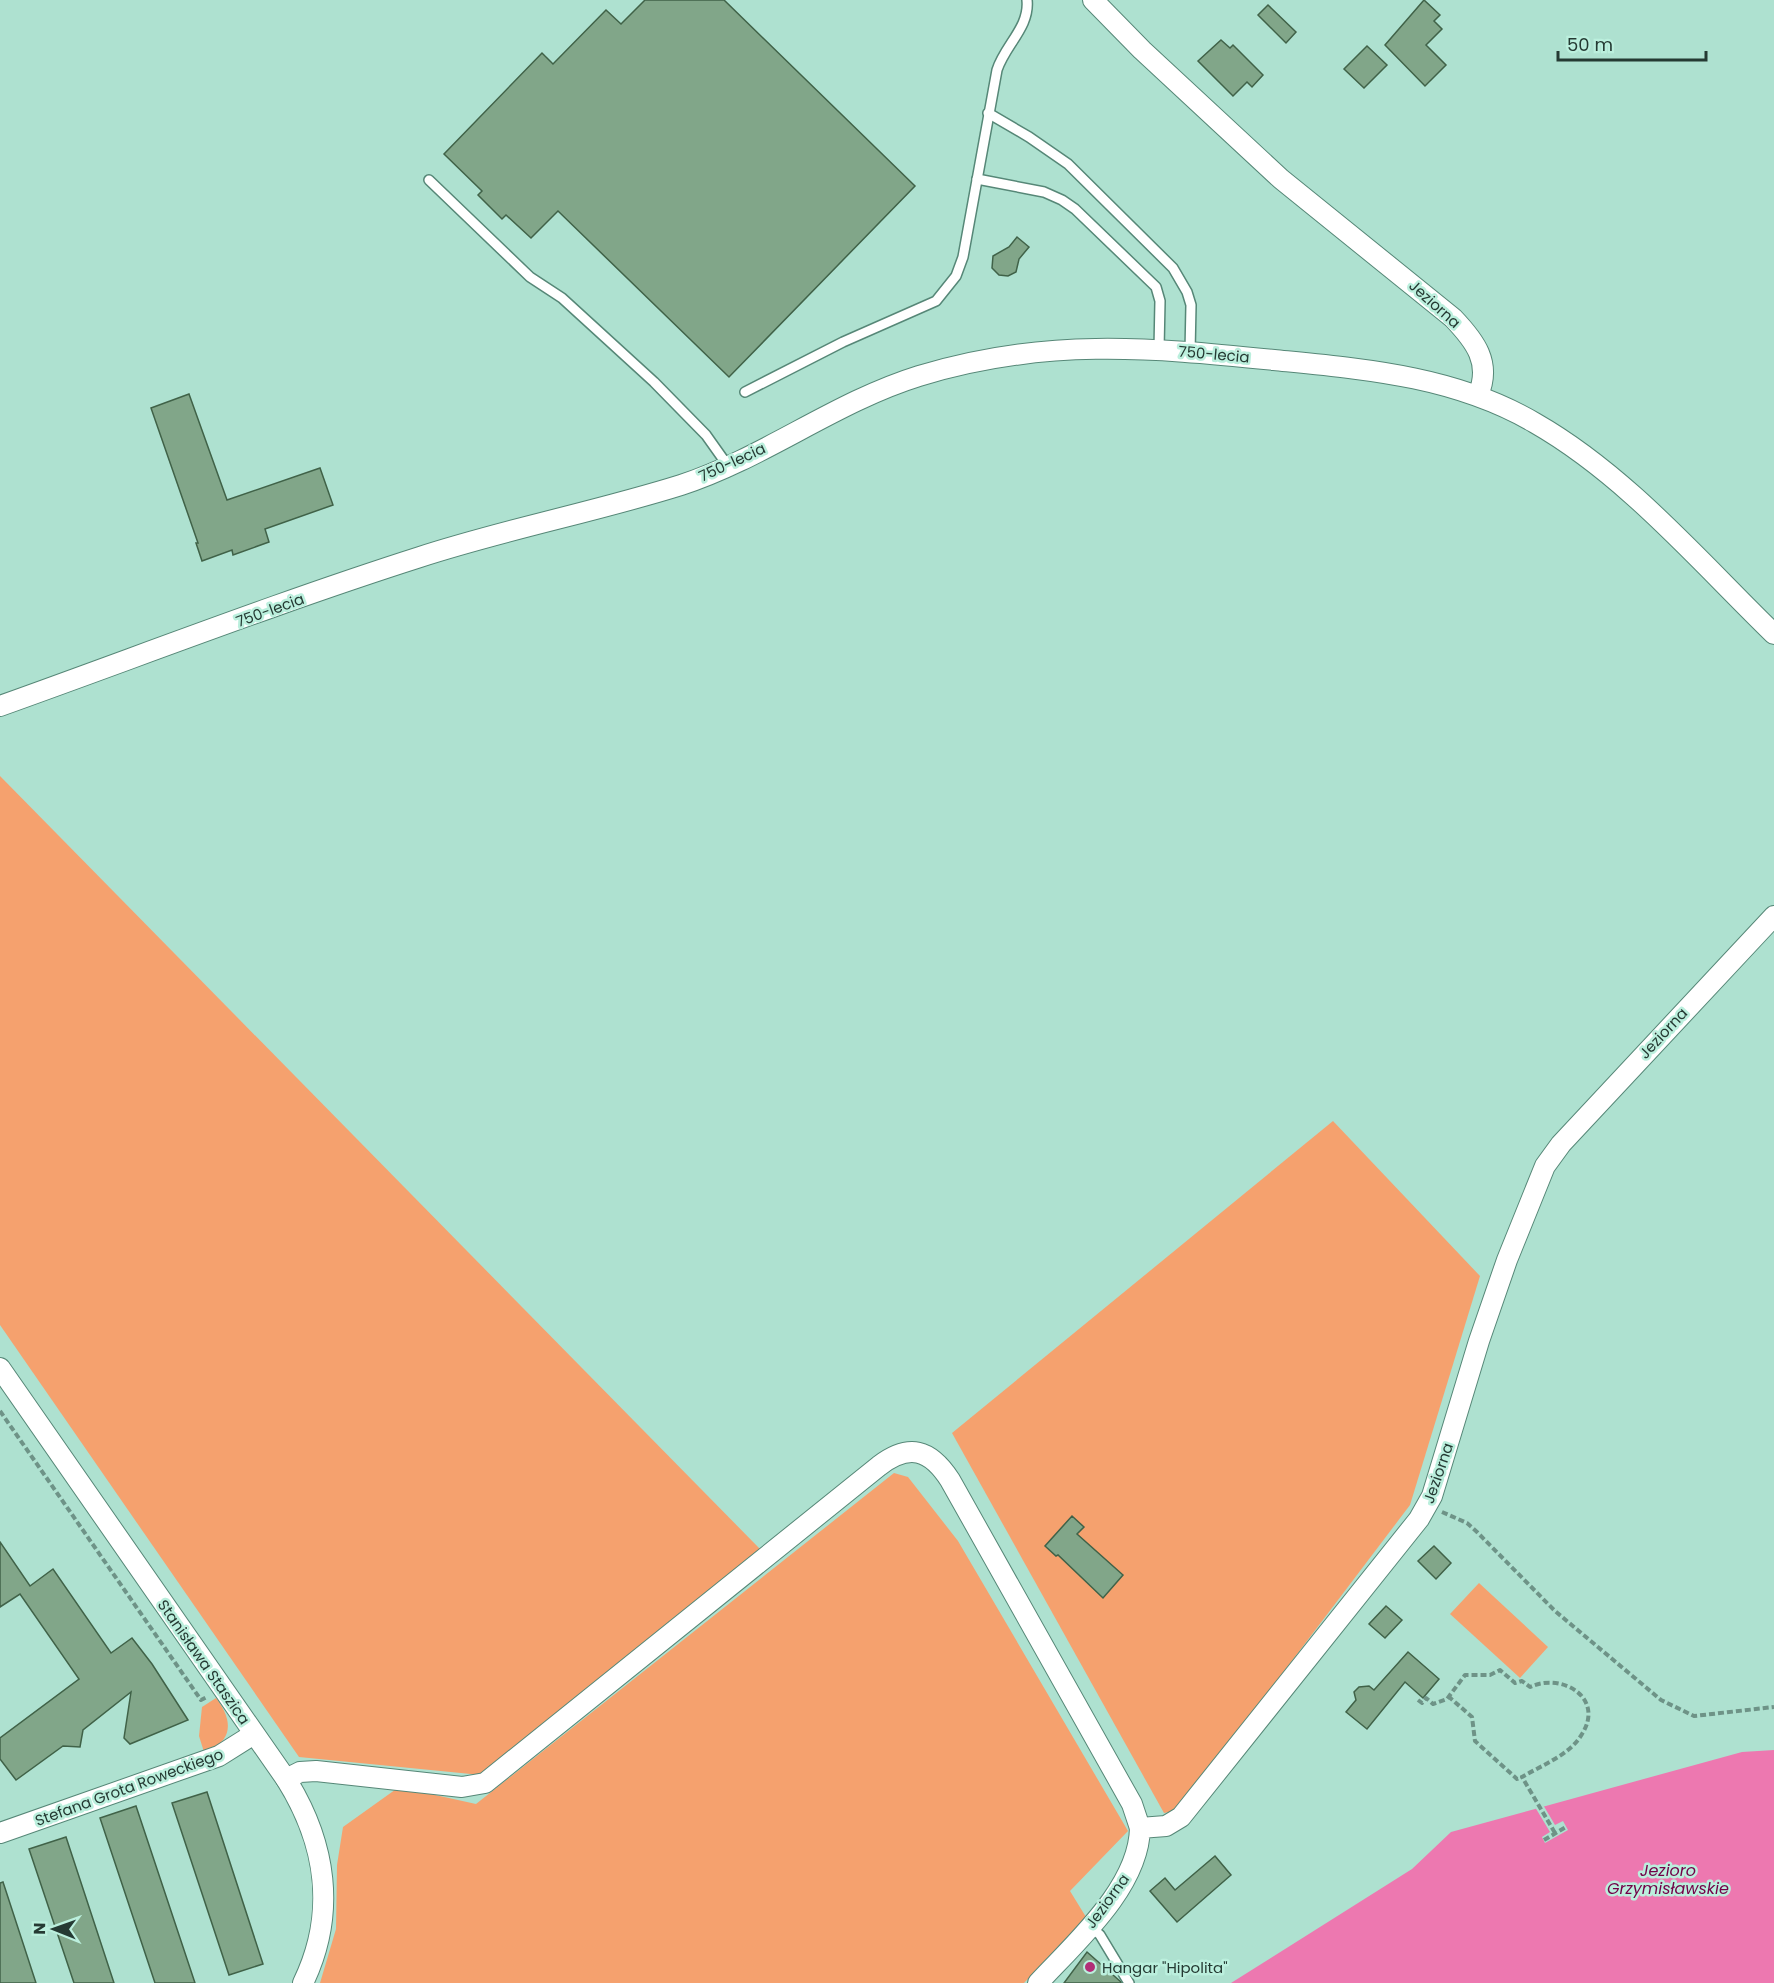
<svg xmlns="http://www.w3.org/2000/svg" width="1774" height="1983" viewBox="0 0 1774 1983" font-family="Poppins,sans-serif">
<rect width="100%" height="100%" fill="#aee1d0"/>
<g fill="#f5a16e">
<polygon points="0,776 760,1549 481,1775 299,1757 0,1325"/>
<polygon points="1333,1121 1480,1276 1410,1505 1179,1810 1164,1813 952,1433"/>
<polygon points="894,1473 908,1477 958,1541 1128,1831 1070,1891 1086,1917 1024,1983 320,1983 336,1929 337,1865 343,1827 399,1787 476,1804"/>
<polygon points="1479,1583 1548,1647 1520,1678 1450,1614"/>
<path d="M216 1698C233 1720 234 1742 204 1752L199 1736 202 1707Z"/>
</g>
<polygon fill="#ed78b0" points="1774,1750 1774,1983 1231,1983 1412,1869 1451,1832 1742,1752"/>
<polygon fill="#aee1d0" points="1542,1803 1555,1825 1563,1821 1568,1830 1545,1843 1542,1837 1550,1832 1535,1807"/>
<g fill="#81a689" stroke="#406248" stroke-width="1.5">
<polygon points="645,0 724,0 915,186 729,377 558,211 531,238 506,215 502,219 478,195 482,191 444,154 542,53 553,64 606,10 621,24"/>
<polygon points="1424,0 1440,15 1434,21 1442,29 1426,45 1446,65 1425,86 1385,45"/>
<polygon points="1268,5 1296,32 1286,43 1258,15"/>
<polygon points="1221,40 1230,48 1233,45 1263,75 1252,87 1247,82 1233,96 1198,61"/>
<polygon points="1367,46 1387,65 1364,88 1344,69"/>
<polygon points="1017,237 1029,247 1019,259 1016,272 1008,276 999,275 992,268 993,256 1009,247"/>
<polygon points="189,394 227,500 320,468 333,505 265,529 269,542 233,555 232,550 202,561 196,543 198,543 151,408"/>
<polygon points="1072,1516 1084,1527 1077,1534 1123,1575 1103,1598 1058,1555 1056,1556 1045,1546"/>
<polygon points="0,1542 30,1586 53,1569 111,1653 132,1638 152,1664 188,1720 130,1744 124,1738 131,1692 83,1730 80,1747 63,1746 16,1780 0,1759 0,1738 79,1679 20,1594 0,1607"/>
<polygon points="1434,1546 1451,1563 1436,1579 1418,1561"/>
<polygon points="1386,1606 1402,1620 1385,1638 1369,1624"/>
<polygon points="1408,1652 1439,1679 1423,1698 1405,1682 1367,1729 1346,1712 1356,1700 1354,1692 1359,1687 1369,1686 1374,1690"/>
<polygon points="207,1792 263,1964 229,1975 172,1803"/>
<polygon points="136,1806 195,1983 155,1983 100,1818"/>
<polygon points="66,1837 114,1983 74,1983 29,1849"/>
<polygon points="1215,1856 1231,1875 1177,1922 1150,1891 1165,1878 1175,1890"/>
<polygon points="3,1882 36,1983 0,1983 0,1883"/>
<polygon points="1087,1952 1121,1982 1121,1983 1064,1983"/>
</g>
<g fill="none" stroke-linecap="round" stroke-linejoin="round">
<g stroke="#568777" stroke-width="12">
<g id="lane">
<polyline points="988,113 1029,137 1068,164 1173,268 1187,292 1191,305 1190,352"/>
<polyline points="977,179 1044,192 1062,200 1075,209 1156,287 1160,301 1159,349"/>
<polyline points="429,180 530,277 562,298 654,382 706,435 728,466"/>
<path d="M745 392 843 342 936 301 956 276 963 257 997 70C1005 45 1030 27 1027 0"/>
<polyline points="1090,1926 1100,1935 1129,1983"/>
</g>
</g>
<g stroke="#568777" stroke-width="22">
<g id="street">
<path d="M1093 0 1142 50 1281 179 1453 318C1475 341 1492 363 1478 395"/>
<path d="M0 706C140 656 279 602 420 557 506 529 595 512 681 485 764 458 835 402 919 376 1043 338 1148 347 1274 360 1364 369 1455 376 1535 423 1626 475 1699 561 1774 634"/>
<path d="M0 1368 286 1779C326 1843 337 1913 303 1983"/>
<path d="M286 1779 300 1772 316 1771 462 1787 485 1783 879 1466C909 1443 930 1449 950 1480L1132 1804 1140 1828"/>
<polyline points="0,1833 219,1756 254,1734"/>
<path d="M1038 1983C1076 1942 1139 1887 1140 1828L1166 1826 1181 1817 1419 1519 1432 1496 1479 1341 1507 1260 1545 1166 1561 1144 1774 916"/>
</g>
</g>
<g stroke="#6e9387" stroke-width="4" stroke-dasharray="6 3" stroke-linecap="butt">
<polyline points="0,1411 201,1700 207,1697"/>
<polyline points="1442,1512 1467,1523 1477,1532 1555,1611 1661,1700 1694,1716 1774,1707"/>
<polyline points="1448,1696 1472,1717 1475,1741 1517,1779 1522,1777"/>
<path d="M1418 1700 1422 1703 1426 1698 1433 1704 1447 1699 1465 1675H1490L1500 1670 1515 1683 1522 1681 1530 1687C1562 1672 1605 1698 1582 1734 1570 1755 1542 1765 1522 1777L1555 1833"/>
<polyline points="1544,1840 1566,1827"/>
</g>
<use href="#lane" stroke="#fff" stroke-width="9"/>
<use href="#street" stroke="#fff" stroke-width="20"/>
</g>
<circle fill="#b22e77" stroke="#bbefdd" stroke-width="2" cx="1090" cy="1967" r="6"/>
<g text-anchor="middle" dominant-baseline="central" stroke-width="5" stroke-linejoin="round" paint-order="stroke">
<g font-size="15" fill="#253a33" stroke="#bbefdd">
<text transform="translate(1435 304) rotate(42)">Jeziorna</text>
<text transform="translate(1214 354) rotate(5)">750-lecia</text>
<text transform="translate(732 462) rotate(-25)">750-lecia</text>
<text transform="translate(270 610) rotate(-20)">750-lecia</text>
<text transform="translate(1663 1033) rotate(-47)">Jeziorna</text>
<text transform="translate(1438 1473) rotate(-71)">Jeziorna</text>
<text transform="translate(204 1662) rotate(55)">Stanisława Staszica</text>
<text transform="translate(129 1787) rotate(-20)">Stefana Grota Roweckiego</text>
<text transform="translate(1107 1901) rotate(-54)">Jeziorna</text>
</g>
<g font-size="15" fill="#253a33" stroke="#bbefdd" text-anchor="start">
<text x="1102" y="1967">Hangar "Hipolita"</text>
</g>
<g font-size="16" font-style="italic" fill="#720147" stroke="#bbefdd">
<text x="1668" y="1870">Jezioro<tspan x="1668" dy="18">Grzymisławskie</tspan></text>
</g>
</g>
<g transform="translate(54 1929) rotate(271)" stroke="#bbefdd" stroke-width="4.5" paint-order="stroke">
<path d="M0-4.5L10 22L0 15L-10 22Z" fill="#253a33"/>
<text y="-9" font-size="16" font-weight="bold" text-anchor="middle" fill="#253a33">N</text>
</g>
<path d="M1558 51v9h148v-9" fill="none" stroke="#253a33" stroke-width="3"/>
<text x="1567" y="51" font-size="18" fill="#253a33" stroke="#bbefdd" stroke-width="4.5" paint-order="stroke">50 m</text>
</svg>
